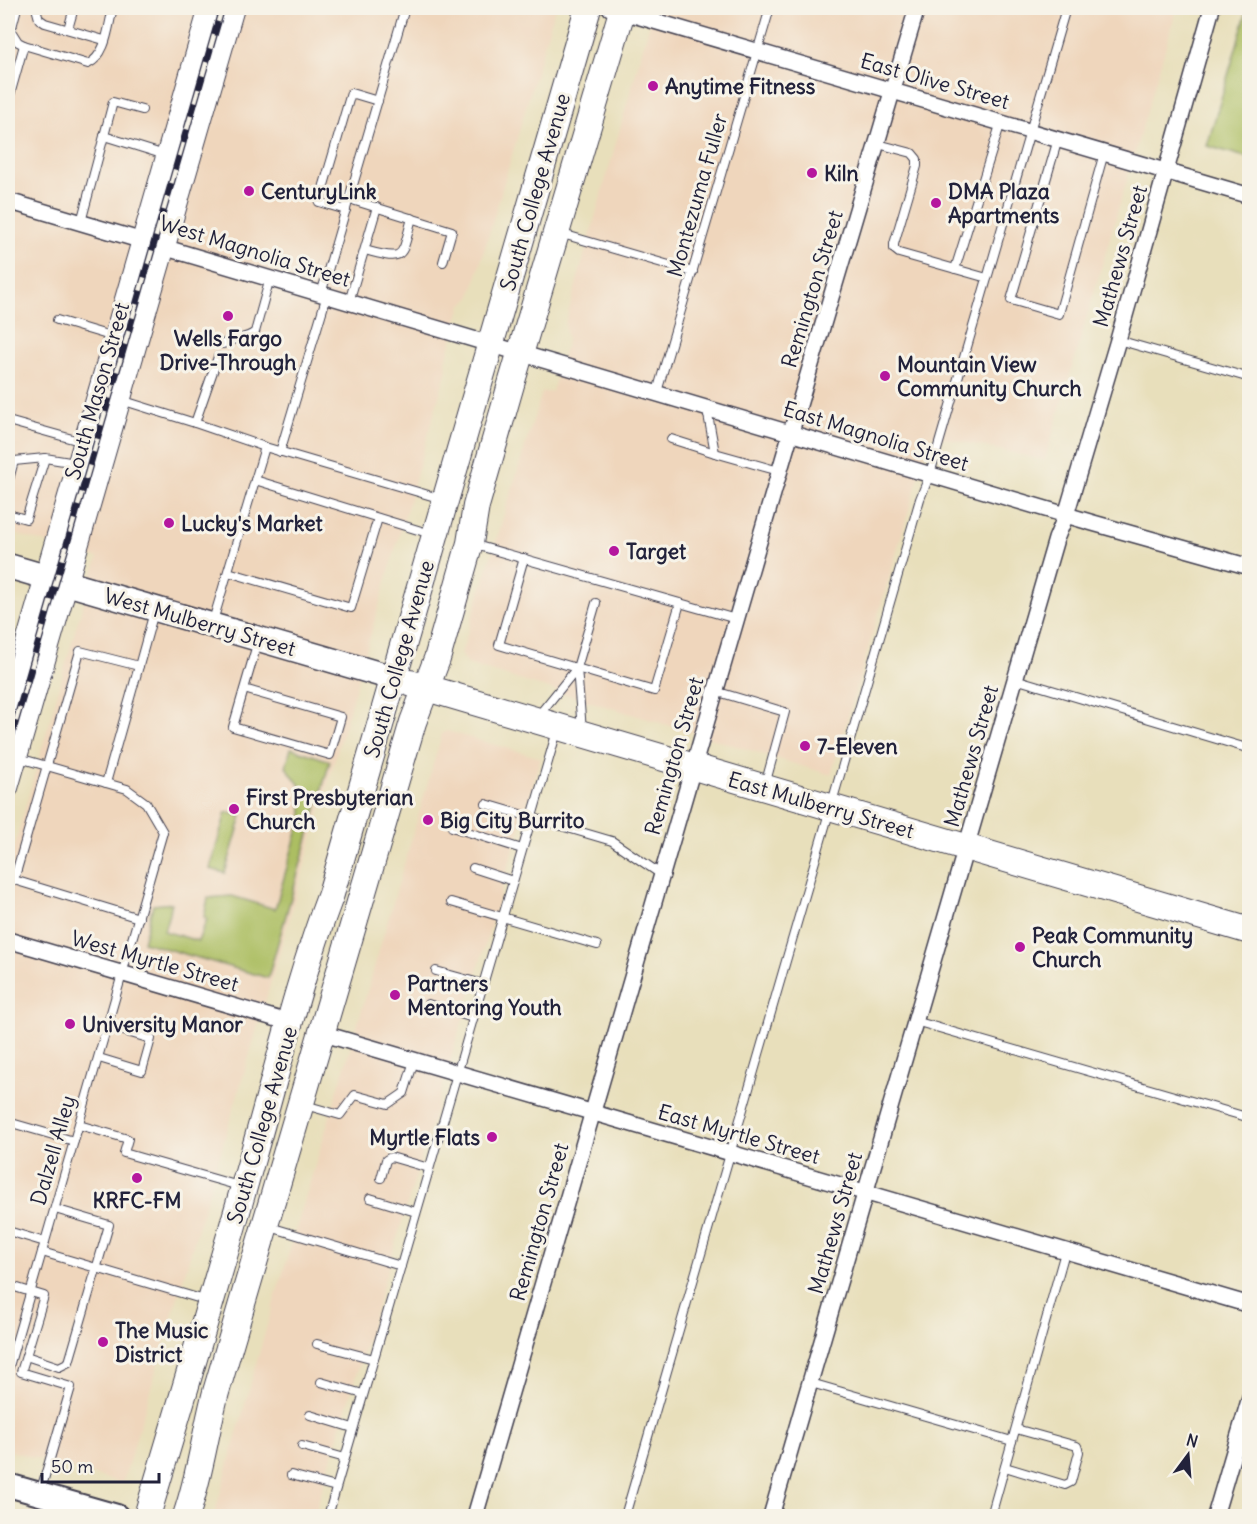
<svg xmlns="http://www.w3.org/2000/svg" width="1257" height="1524" viewBox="0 0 1257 1524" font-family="Delius,sans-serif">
<rect width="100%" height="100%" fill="#f7f3e8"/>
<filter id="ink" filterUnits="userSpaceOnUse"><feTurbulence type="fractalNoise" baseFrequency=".0167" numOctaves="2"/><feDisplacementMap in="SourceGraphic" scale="12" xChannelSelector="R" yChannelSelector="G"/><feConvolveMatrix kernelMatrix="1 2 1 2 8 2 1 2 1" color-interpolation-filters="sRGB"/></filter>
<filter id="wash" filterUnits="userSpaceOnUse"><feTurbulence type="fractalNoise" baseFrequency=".008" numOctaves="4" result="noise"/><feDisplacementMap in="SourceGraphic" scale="24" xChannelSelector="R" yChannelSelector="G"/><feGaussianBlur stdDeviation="1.35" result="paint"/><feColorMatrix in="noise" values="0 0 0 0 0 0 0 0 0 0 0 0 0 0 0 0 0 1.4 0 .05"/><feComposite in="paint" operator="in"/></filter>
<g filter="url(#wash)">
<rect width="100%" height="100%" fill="#e8dfbb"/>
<g fill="#efd6bc">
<polygon points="8,8 555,8 470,299 462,304 446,361 447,369 271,982 123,1482 121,1483 8,1450 8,869 77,624 98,558 8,532"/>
<polygon points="654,8 1177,8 1045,460 931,435 831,775 467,664 461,654 542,392 552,392 567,341 565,324"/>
<polygon points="447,731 541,758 314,1516 214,1516 268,1322 360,1016 442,734"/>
</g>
<g fill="#acbe62" stroke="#67704e" stroke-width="1.5">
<polygon points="1248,8 1250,8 1249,158 1207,146"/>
<polygon points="291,748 330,761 268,978 143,942 153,905 172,903 164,931 198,941 207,919 204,917 208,898 232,896 275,909 302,815 301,787 286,767"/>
<polygon points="226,812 242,816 225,873 210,869"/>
</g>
</g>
<g filter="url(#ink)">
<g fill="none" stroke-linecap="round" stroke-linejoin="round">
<g stroke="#403e4e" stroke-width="10">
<g id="service">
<path d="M17 8 11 31 18 42 24 45 88 64C107 55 108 26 113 8"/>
<polyline points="36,8 39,19 45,23 104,40"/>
<polyline points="68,29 74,8"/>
<polyline points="8,102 24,45"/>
<polyline points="142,110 113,102 104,136 165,155"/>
<polyline points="1058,139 1011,300 1059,314 1104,153"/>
<polyline points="878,144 912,153 917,159 917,166 894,244 894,249 899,253 987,278"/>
<polyline points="349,199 452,231 443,262"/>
<polyline points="346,210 319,202 351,93 378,101"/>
<polyline points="81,222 104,136"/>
<polyline points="559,233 693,272"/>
<path d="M365 250C407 262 401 257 412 218"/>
<polyline points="955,269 1001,122"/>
<polyline points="321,294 405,8"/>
<polyline points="349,302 377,207"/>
<polyline points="57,320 114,337"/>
<polyline points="1118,340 1250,378"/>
<path d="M223 344C234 337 246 340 255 332L270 278"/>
<polyline points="657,392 770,8"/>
<polyline points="121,400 195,423 265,447 442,499"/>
<polyline points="707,409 715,453 779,471"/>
<polyline points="8,421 83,442"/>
<polyline points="195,423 218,357"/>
<polyline points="671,439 715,453"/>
<polyline points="280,452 327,295"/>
<polyline points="45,458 76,463"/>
<polyline points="255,480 431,534"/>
<polyline points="8,483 14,461 45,458 26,519 8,514"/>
<polyline points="472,544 736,619"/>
<polyline points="524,558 499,645 654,691 680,603"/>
<polyline points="228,572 351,608 378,518"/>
<polyline points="213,621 265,447"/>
<polyline points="139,666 154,612"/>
<polyline points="1015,679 1250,749"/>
<polyline points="244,689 341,717 330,755 233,727 258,641"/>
<polyline points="715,691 785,712 765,785"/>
<polyline points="538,716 577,668"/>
<polyline points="582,730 577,668 596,603"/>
<polyline points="106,783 139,666 80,651 14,880 139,918"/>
<polyline points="486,804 612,841 662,875"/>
<polyline points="452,827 522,849"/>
<polyline points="473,868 513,881"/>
<polyline points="451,902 597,945"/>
<polyline points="436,971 483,984"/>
<polyline points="428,1004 473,1018"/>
<polyline points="915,1021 1250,1118"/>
<polyline points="99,1058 142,1071 151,1039 117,1029"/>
<polyline points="305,1105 340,1115 355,1095 388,1104 404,1093 414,1061"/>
<polyline points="8,1122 74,1141"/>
<polyline points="79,1125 128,1139 124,1153 239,1186"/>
<polyline points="381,1178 386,1160 391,1157 429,1168"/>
<polyline points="370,1198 416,1212"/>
<polyline points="270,1227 401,1266"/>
<polyline points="8,1231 45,1242"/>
<polyline points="42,1252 208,1301"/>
<polyline points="8,1285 44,1296 26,1356 59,1367 69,1362 109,1225 55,1209"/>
<polyline points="317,1344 374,1359"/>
<polyline points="26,1356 21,1372 71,1387 40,1493"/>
<polyline points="8,1370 163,832 146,803 127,789 19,758"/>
<polyline points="321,1382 363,1394"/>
<polyline points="811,1383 1012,1441"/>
<polyline points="310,1415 353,1428"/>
<polyline points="302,1446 345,1458"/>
<polyline points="1005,1467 1065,1485 1071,1482 1079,1452 1077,1446 1016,1429"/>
<polyline points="291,1475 336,1487"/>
<polyline points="328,1516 557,731"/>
<polyline points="625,1516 920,499 930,474 1066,8"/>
<polyline points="991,1516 1065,1252"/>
</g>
</g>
<g stroke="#403e4e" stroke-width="18">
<g id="minor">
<polyline points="610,8 1250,196"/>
<polyline points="8,201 1093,523 1250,567"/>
<polyline points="8,940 291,1023"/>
<polyline points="321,1033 1250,1305"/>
<polyline points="475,1516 791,432 917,8"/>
<polyline points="771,1516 1056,539 1066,515 1118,340 1212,8"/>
<polyline points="1215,1516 1250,1397"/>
</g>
</g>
<g stroke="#403e4e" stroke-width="22">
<g id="tertiary">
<polyline points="8,705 209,8"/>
<polyline points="8,788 234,8"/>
</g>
</g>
<g stroke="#403e4e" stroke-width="26">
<polyline id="secondary" points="8,1485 117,1516"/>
</g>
<g stroke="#403e4e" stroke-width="27">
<polyline id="primary" points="8,566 393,678"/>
</g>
<g stroke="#403e4e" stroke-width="28">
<g id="trunk">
<polyline points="410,683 1250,931"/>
<path d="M147 1516C183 1396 219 1276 253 1155 278 1068 299 978 331 894L588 8"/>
<path d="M186 1516C200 1476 205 1434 216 1392L413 722 437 659 470 543 476 506 512 381 623 8"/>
</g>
</g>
<use href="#service" stroke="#fff" stroke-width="8"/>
<use href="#minor" stroke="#fff" stroke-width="15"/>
<use href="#tertiary" stroke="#fff" stroke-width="20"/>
<use href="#secondary" stroke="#fff" stroke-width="22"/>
<use href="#primary" stroke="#fff" stroke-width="24"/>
<use href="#trunk" stroke="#fff" stroke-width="26"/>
<g stroke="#22223b" stroke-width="7">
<polyline id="rail" points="8,748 222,8"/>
</g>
<use href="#rail" stroke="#f7f3e8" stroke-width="4.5" stroke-dasharray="14" stroke-linecap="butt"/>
</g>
</g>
<g fill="#b5179e" stroke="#f7f3e8" stroke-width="2">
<circle cx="653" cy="86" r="6"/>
<circle cx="812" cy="173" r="6"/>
<circle cx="249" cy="191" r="6"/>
<circle cx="936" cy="203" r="6"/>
<circle cx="228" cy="316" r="6"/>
<circle cx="885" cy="376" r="6"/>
<circle cx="169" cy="523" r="6"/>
<circle cx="614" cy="551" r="6"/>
<circle cx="805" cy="746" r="6"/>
<circle cx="234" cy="809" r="6"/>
<circle cx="428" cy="820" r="6"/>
<circle cx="1020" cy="947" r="6"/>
<circle cx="395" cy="995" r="6"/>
<circle cx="70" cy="1024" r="6"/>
<circle cx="492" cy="1137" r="6"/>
<circle cx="137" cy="1178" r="6"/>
<circle cx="103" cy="1342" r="6"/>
</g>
<g text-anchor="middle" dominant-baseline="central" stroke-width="6" stroke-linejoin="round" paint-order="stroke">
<g font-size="21" fill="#22223b" stroke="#f7f3e8">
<text transform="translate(935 81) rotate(16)">East Olive Street</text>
<text transform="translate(535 192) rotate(-74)">South College Avenue</text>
<text transform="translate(697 195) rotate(-74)">Montezuma Fuller</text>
<text transform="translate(255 251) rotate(17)">West Magnolia Street</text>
<text transform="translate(1120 256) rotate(-74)">Mathews Street</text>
<text transform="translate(812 289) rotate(-73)">Remington Street</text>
<text transform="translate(97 391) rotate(-74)">South Mason Street</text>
<text transform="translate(876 436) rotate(17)">East Magnolia Street</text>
<text transform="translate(200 622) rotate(16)">West Mulberry Street</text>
<text transform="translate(399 659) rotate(-74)">South College Avenue</text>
<text transform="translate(674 756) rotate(-74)">Remington Street</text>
<text transform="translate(971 756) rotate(-74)">Mathews Street</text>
<text transform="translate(821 805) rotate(16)">East Mulberry Street</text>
<text transform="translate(155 961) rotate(16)">West Myrtle Street</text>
<text transform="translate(262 1125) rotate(-74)">South College Avenue</text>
<text transform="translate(739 1134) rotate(16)">East Myrtle Street</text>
<text transform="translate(53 1150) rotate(-74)">Dalzell Alley</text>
<text transform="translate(539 1222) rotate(-74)">Remington Street</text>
<text transform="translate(835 1223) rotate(-74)">Mathews Street</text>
</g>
<g font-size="21" font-weight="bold" fill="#22223b" stroke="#f7f3e8" text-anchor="start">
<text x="665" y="86">Anytime Fitness</text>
<text x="824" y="173">Kiln</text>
<text x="261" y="191">CenturyLink</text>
<text x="948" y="191">DMA Plaza<tspan x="948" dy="24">Apartments</tspan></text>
<text x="228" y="338" text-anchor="middle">Wells Fargo<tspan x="228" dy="24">Drive-Through</tspan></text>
<text x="897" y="364">Mountain View<tspan x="897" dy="24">Community Church</tspan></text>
<text x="181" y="523">Lucky's Market</text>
<text x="626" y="551">Target</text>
<text x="817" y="746">7-Eleven</text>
<text x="246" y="797">First Presbyterian<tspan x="246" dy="24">Church</tspan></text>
<text x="440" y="820">Big City Burrito</text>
<text x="1032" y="935">Peak Community<tspan x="1032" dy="24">Church</tspan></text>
<text x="407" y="983">Partners<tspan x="407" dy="24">Mentoring Youth</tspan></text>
<text x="82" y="1024">University Manor</text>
<text x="480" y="1137" text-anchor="end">Myrtle Flats</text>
<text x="137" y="1200" text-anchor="middle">KRFC-FM</text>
<text x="115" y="1330">The Music<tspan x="115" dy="24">District</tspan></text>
</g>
</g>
<rect width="1257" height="1524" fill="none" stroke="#f7f3e8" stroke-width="30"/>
<g transform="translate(1188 1455) rotate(16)" stroke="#f7f3e8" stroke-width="4.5" paint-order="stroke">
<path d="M0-4.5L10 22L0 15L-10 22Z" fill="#22223b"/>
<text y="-9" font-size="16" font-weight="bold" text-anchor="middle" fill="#22223b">N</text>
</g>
<path d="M42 1473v9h117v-9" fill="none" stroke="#22223b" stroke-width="3"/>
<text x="51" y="1473" font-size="18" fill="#22223b" stroke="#f7f3e8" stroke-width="4.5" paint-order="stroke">50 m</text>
</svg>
